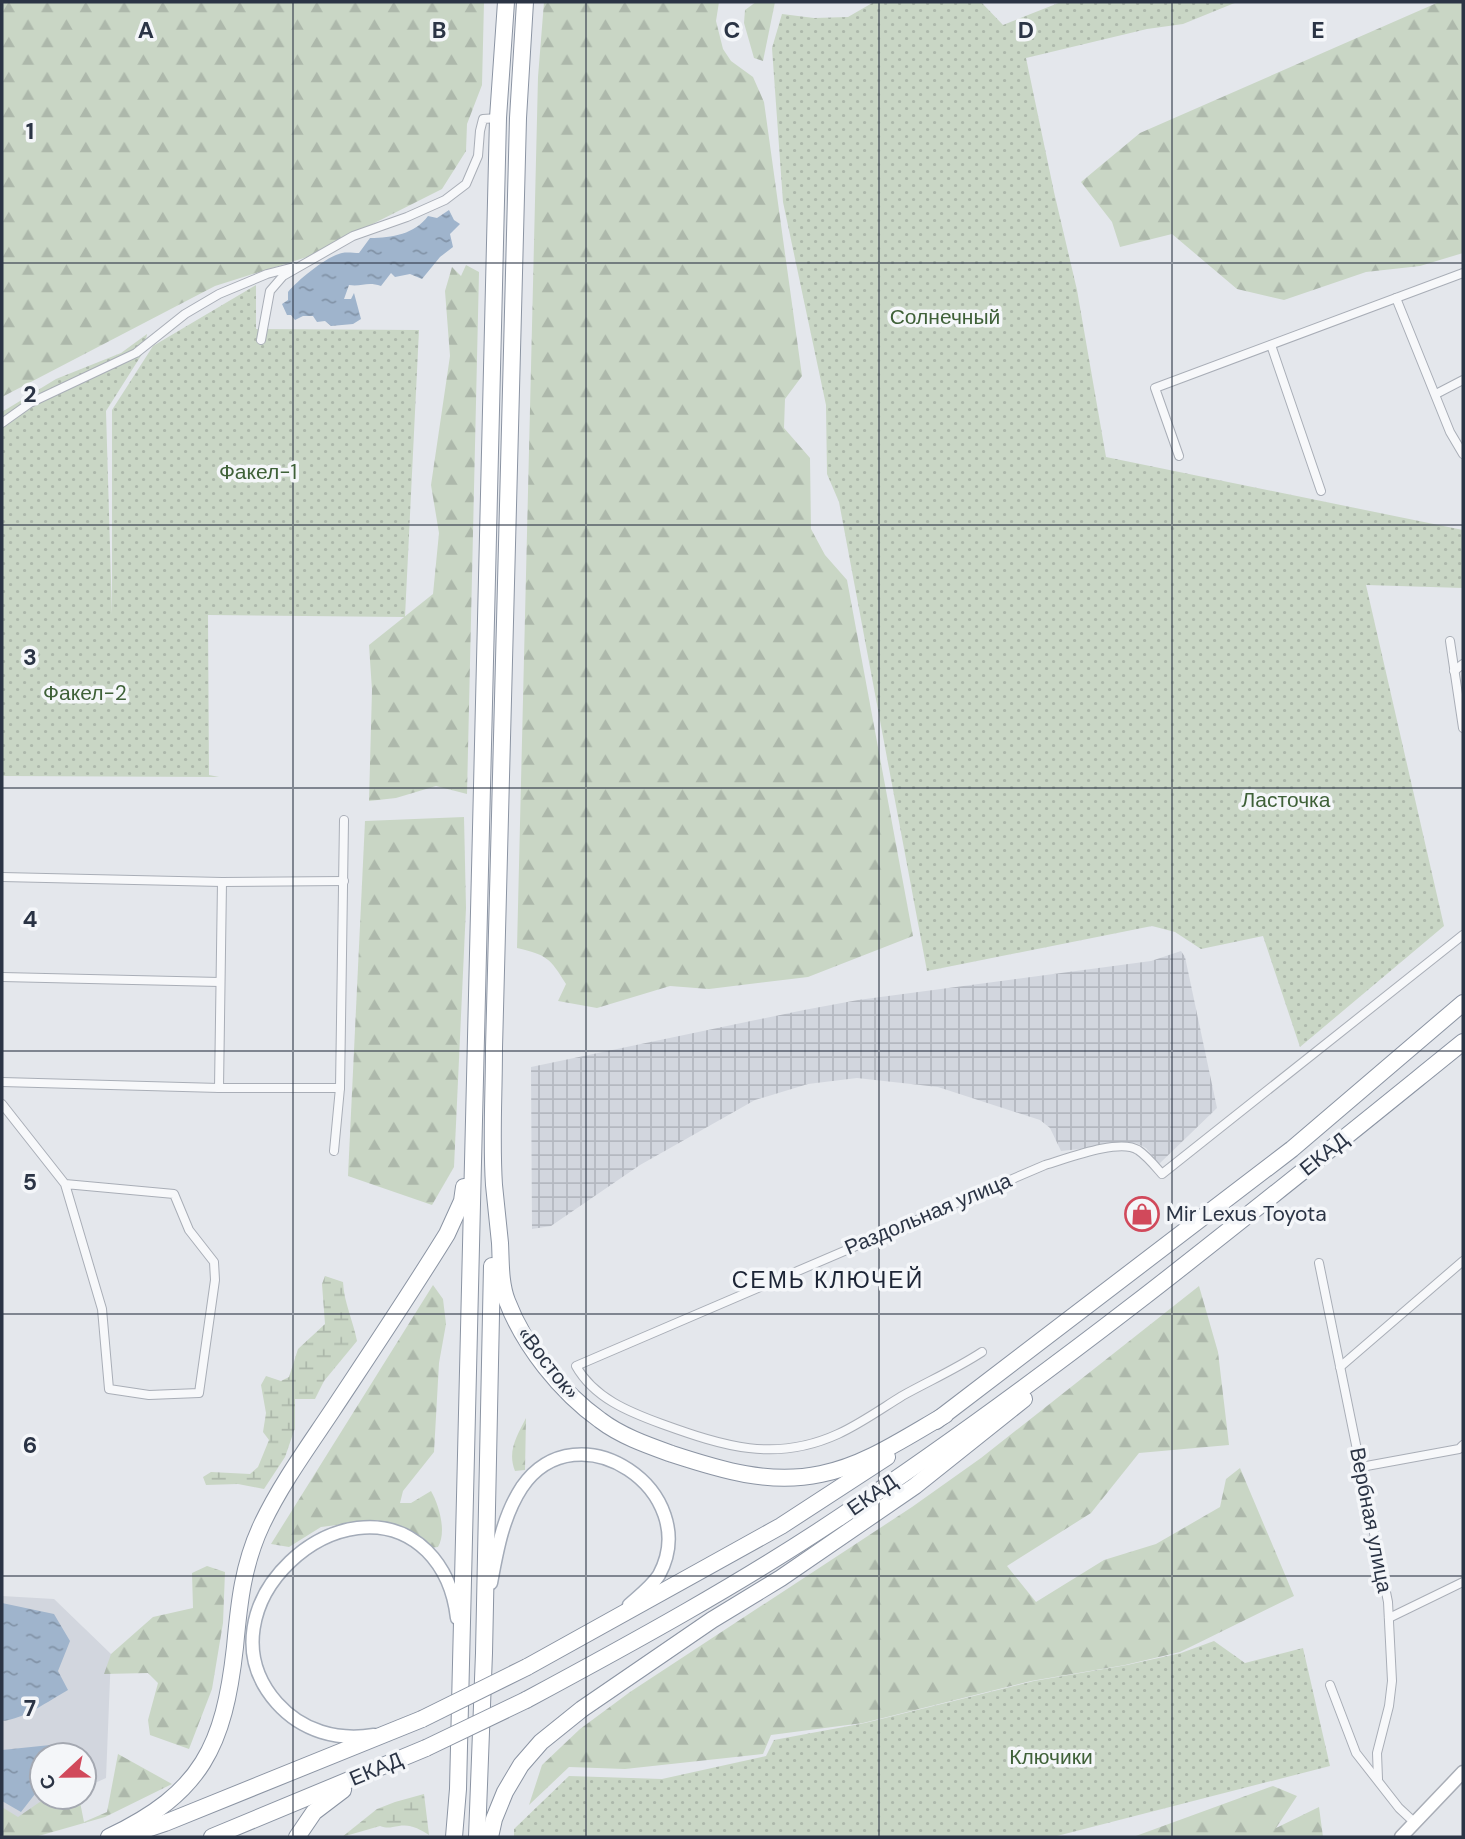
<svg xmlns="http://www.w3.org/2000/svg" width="1465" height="1839" viewBox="0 0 1465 1839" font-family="'DM Sans',sans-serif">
<defs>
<pattern id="industrial-grid" width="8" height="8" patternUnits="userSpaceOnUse" patternTransform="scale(1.75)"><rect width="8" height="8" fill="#d2d6de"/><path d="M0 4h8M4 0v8" fill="none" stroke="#b4b8c0"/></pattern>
<pattern id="grass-dots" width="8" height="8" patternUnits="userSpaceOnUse" patternTransform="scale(1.75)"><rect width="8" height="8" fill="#c9d6c5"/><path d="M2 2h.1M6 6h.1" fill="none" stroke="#adb8ab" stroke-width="1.8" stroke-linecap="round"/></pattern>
<pattern id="forest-firs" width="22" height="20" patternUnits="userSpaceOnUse" patternTransform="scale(1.75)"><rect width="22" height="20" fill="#c9d6c5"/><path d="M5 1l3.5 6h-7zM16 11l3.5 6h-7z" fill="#adb8ab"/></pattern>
<pattern id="wetland-marsh" width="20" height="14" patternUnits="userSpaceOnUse" patternTransform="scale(1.75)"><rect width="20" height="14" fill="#c9d6c5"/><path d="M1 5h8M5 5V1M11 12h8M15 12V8" fill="none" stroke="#adb8ab"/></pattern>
<pattern id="water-ripples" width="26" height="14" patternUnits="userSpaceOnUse" patternTransform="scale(1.75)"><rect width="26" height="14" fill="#9fb4cc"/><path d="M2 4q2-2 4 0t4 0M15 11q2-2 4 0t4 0" fill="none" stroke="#8293a7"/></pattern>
</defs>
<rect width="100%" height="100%" fill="#e4e7ec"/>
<polygon fill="#d2d6de" points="2,1596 54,1599 111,1654 106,1778 84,1788 84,1755 42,1755 42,1797 65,1797 2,1826"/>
<polygon fill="url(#industrial-grid)" points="1181,951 1185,957 1217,1108 1159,1164 1146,1148 1136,1143 1061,1151 1050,1128 1040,1120 938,1087 857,1078 808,1084 755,1100 640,1165 551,1226 532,1229 531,1067 804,1010 858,1000 1151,961"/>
<g fill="url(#grass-dots)">
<polygon points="874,2 981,2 1003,25 1061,2 1237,2 1183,24 1147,29 1026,58 1054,192 1077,290 1106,457 1463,530 1463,588 1366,585 1444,926 1300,1047 1263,936 1201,949 1175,932 1152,926 927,971 839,502 827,474 826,405 783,202 772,48 782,14 814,18 848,17"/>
<polygon points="256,285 256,329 419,330 405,617 208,615 209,775 219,777 2,776 2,412 56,379 121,353 147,334 144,351 106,411 112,615 112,410 153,346"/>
<polygon points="1214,1641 1245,1663 1303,1648 1330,1766 1053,1837 514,1837 514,1829 569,1776 662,1779 766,1756 774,1740 865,1723 1034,1681 1127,1665 1181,1653"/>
</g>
<g fill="url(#forest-firs)">
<polygon points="2,2 484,2 482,85 467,124 466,151 442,189 307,257 215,286 2,397"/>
<path d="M544 2H719L716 21 723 49 731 61 753 77 764 102 802 376 785 399 784 428 810 458 811 529 825 555 847 580 913 936 808 977 709 989 670 986 597 1008 558 1001 566 984C550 958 547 955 517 948L538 77Z"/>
<polygon points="756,2 775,2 763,61 754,58 744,23 745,10"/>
<polygon points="1439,2 1463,2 1463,253 1420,266 1366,272 1284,300 1237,289 1172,234 1120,247 1112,222 1081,182 1140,133"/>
<polygon points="466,265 479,272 467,794 436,786 396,798 369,801 372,690 369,645 433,594 439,533 431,485 450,356 445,291 452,267 461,276"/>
<polygon points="464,817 466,908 454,1167 432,1205 348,1176 365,821"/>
<path d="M433 1285 443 1299 446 1324 439 1363 434 1452 403 1491 400 1503H411L431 1491C439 1505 447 1532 438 1547L429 1548 423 1538 377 1520 321 1527 289 1547 271 1544Z"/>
<polygon points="1199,1286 1218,1352 1229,1445 1139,1453 1091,1513 1007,1566 1036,1602 1104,1560 1156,1544 1220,1507 1226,1479 1240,1468 1294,1596 1180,1652 1125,1665 1031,1681 863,1723 771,1735 763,1754 625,1769 569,1767 529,1805 542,1765 580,1729 630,1692 912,1507 981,1458"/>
<path d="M526 1418 525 1470 515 1471C507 1451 517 1436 526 1418Z"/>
<polygon points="207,1566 225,1572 223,1623 212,1689 189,1749 150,1735 148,1720 158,1683 148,1673 104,1674 111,1654 153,1617 193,1608 192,1573"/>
<polygon points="118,1754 172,1784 105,1817 35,1837 2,1837 2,1807 18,1817 47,1797 79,1797 84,1822 107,1812"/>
<polygon points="1273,1786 1297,1796 1276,1828 1319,1807 1323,1837 1133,1837"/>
</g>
<g fill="url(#wetland-marsh)">
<path d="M325 1276 343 1282C344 1303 353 1320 357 1341L324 1381 315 1399H295V1428L285 1457 264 1489 238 1484 206 1485 203 1477 211 1472 250 1474 258 1467 269 1440 263 1432 266 1413 261 1385 266 1376 281 1381 289 1377 298 1349 325 1324 322 1284Z"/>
<path d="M424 1794 429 1835C419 1829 411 1824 399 1826 391 1827 388 1829 380 1826L342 1837 377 1809 395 1802Z"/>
</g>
<g fill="url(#water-ripples)">
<path d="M449 210 454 220 460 224 450 234 453 247 440 257 422 279 410 274 395 277 391 273 381 286C367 281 362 287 349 285L344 299H351L354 293 361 319 353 324 331 326 325 321 317 322 313 316H303L295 320 291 315H287L282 304 288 300V292C298 280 327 256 342 253 347 252 354 253 359 253L370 238C392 238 415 234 428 216L437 218Z"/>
<path d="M2 1603 54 1614 70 1641 58 1671 68 1690C48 1701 25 1719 2 1721Z"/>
<polygon points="60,1744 57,1755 42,1755 42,1785 21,1812 2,1801 2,1750"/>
</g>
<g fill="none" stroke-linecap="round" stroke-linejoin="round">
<g stroke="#a9aeb7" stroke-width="10">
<g id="street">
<polyline points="1396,298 1450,432 1463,454"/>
<polyline points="261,340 270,291 283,276 353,236 407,217 445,200 466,184 478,156 480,131 483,119 498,118"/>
<polyline points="1271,345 1321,491"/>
<polyline points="1436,394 1463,380"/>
<polyline points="2,423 30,403 136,353 185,314 219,294 267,274 294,267"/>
<polyline points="1179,456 1155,388 1463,273"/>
<polyline points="1450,641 1463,728"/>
<polyline points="1454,671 1463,664"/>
<polyline points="2,877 222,882 344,881"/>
<polyline points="2,977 220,982"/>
<polyline points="2,1082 219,1088 340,1088"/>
<polyline points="219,1088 222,882"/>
<polyline points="2,1104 65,1184 102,1309 109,1389 149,1395 199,1393 215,1280 214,1262 189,1230 174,1194 65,1184"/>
<polyline points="334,1151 340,1088 344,820"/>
<polyline points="1319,1263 1388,1602 1392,1681 1389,1706 1377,1753 1378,1779"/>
<path d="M982 1352C956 1369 929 1381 902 1396 881 1409 860 1424 838 1434 775 1463 723 1446 662 1424 629 1412 594 1398 576 1366L1045 1165C1066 1159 1119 1138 1138 1150 1147 1156 1155 1166 1162 1174L1463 935"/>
<polyline points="1340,1367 1463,1261"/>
<polyline points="1361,1467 1459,1449 1463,1445"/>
<polyline points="1389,1618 1463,1582"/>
<polyline points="1330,1685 1356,1753 1399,1808 1414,1822"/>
</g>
</g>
<g stroke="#a9aeb7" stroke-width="15">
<polyline id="secondary" points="1401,1837 1463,1772"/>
</g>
<g stroke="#a3abb8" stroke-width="15">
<g id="primary">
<path d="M491 1583C497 1550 503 1516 522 1487 578 1406 704 1492 659 1575 652 1586 639 1596 629 1605"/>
<path d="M374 1735C337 1741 302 1731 277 1703 193 1608 346 1472 427 1551 446 1570 454 1592 457 1618"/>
</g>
</g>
<g stroke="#8b94a3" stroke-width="18">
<g id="highway">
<path d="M525 2 518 118 494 1048C494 1093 491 1140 494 1185 496 1205 498 1224 500 1243 501 1262 500 1283 507 1301 524 1346 561 1392 600 1420 621 1436 647 1445 672 1454 721 1470 769 1485 821 1474 866 1465 906 1437 945 1415"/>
<polyline points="936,1421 1292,1149 1463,1003"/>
<polyline points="527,1667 781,1526 887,1457"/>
<path d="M526 1700C632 1643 740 1584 840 1517 1058 1372 1260 1206 1463 1042"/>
<polyline points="129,1835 165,1823 422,1719"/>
<path d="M109 1837C202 1793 224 1746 235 1647 239 1603 243 1564 262 1524 281 1484 308 1447 332 1411 371 1352 410 1294 447 1234L462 1201 464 1187"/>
<polyline points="212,1837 426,1748"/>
<polyline points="297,1837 314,1812 343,1790"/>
<polyline points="454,1837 458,1789 498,118 506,2"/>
<polyline points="477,1837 484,1653 492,1266"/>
<polyline points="490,1837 494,1819 505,1792 521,1765 541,1742 582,1709 712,1620 781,1578 915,1486 1024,1399"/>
</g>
</g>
<use href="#street" stroke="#f7f8fa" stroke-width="8"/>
<use href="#secondary" stroke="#fff" stroke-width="12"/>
<use href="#primary" stroke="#fff" stroke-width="12"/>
<use href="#highway" stroke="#fff" stroke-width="16"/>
<g stroke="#8b94a3" stroke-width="18" stroke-linecap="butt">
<g id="highway-bridge">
<polyline points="422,1719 527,1667"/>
<polyline points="426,1748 526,1700"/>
</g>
</g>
<use href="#highway-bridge" stroke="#fff" stroke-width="16"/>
</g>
<path fill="none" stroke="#2b3445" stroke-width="2" stroke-opacity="0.55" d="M293 2V1837M586 2V1837M879 2V1837M1172 2V1837M2 263H1463M2 525H1463M2 788H1463M2 1051H1463M2 1314H1463M2 1576H1463"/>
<defs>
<g id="shop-ring" transform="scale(1.75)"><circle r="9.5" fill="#f4f6f9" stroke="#d1495b" stroke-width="1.5"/><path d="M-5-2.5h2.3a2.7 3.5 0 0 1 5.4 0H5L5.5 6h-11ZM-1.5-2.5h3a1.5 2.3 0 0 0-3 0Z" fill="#d1495b"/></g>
</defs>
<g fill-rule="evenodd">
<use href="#shop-ring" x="1142" y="1214"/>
</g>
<g text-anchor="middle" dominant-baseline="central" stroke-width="7" stroke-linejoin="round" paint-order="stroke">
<g font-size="21" fill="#3f6138" stroke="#f4f6f9">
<text x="945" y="317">Солнечный</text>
<text x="258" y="472">Факел-1</text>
<text x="85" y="693">Факел-2</text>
<text x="1286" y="800">Ласточка</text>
<text x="1051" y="1757">Ключики</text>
</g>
<g font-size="21" fill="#2b3445" stroke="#f4f6f9">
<text transform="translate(1324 1154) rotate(-39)">ЕКАД</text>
<text transform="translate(928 1214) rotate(-23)">Раздольная улица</text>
<text transform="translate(548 1363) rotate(52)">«Восток»</text>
<text transform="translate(872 1495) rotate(-35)">ЕКАД</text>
<text transform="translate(1371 1520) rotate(79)">Вербная улица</text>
<text transform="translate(376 1769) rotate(-23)">ЕКАД</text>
</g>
<g font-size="21" fill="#2b3445" stroke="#f4f6f9" text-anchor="start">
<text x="1166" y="1214">Mir Lexus Toyota</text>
</g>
<g font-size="23" letter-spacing="2" fill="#1d2536" stroke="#f4f6f9">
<text x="828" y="1280">СЕМЬ КЛЮЧЕЙ</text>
</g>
</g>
<g font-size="23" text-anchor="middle" font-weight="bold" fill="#2b3445" stroke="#f4f6f9" stroke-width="7" stroke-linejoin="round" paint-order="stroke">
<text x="146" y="38">A</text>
<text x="439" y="38">B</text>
<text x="732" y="38">C</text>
<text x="1026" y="38">D</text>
<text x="1318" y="38">E</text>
<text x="30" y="139">1</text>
<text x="30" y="402">2</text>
<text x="30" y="665">3</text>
<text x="30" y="927">4</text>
<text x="30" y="1190">5</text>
<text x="30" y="1453">6</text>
<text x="30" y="1716">7</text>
</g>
<rect width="1465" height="1839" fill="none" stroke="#2b3445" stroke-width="7"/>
<g transform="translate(63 1776) rotate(248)"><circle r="33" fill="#f4f6f9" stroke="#a4a8b1" stroke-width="2"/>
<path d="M0-5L12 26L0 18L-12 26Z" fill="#d1495b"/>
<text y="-10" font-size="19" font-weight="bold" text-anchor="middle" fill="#2b3445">С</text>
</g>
</svg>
